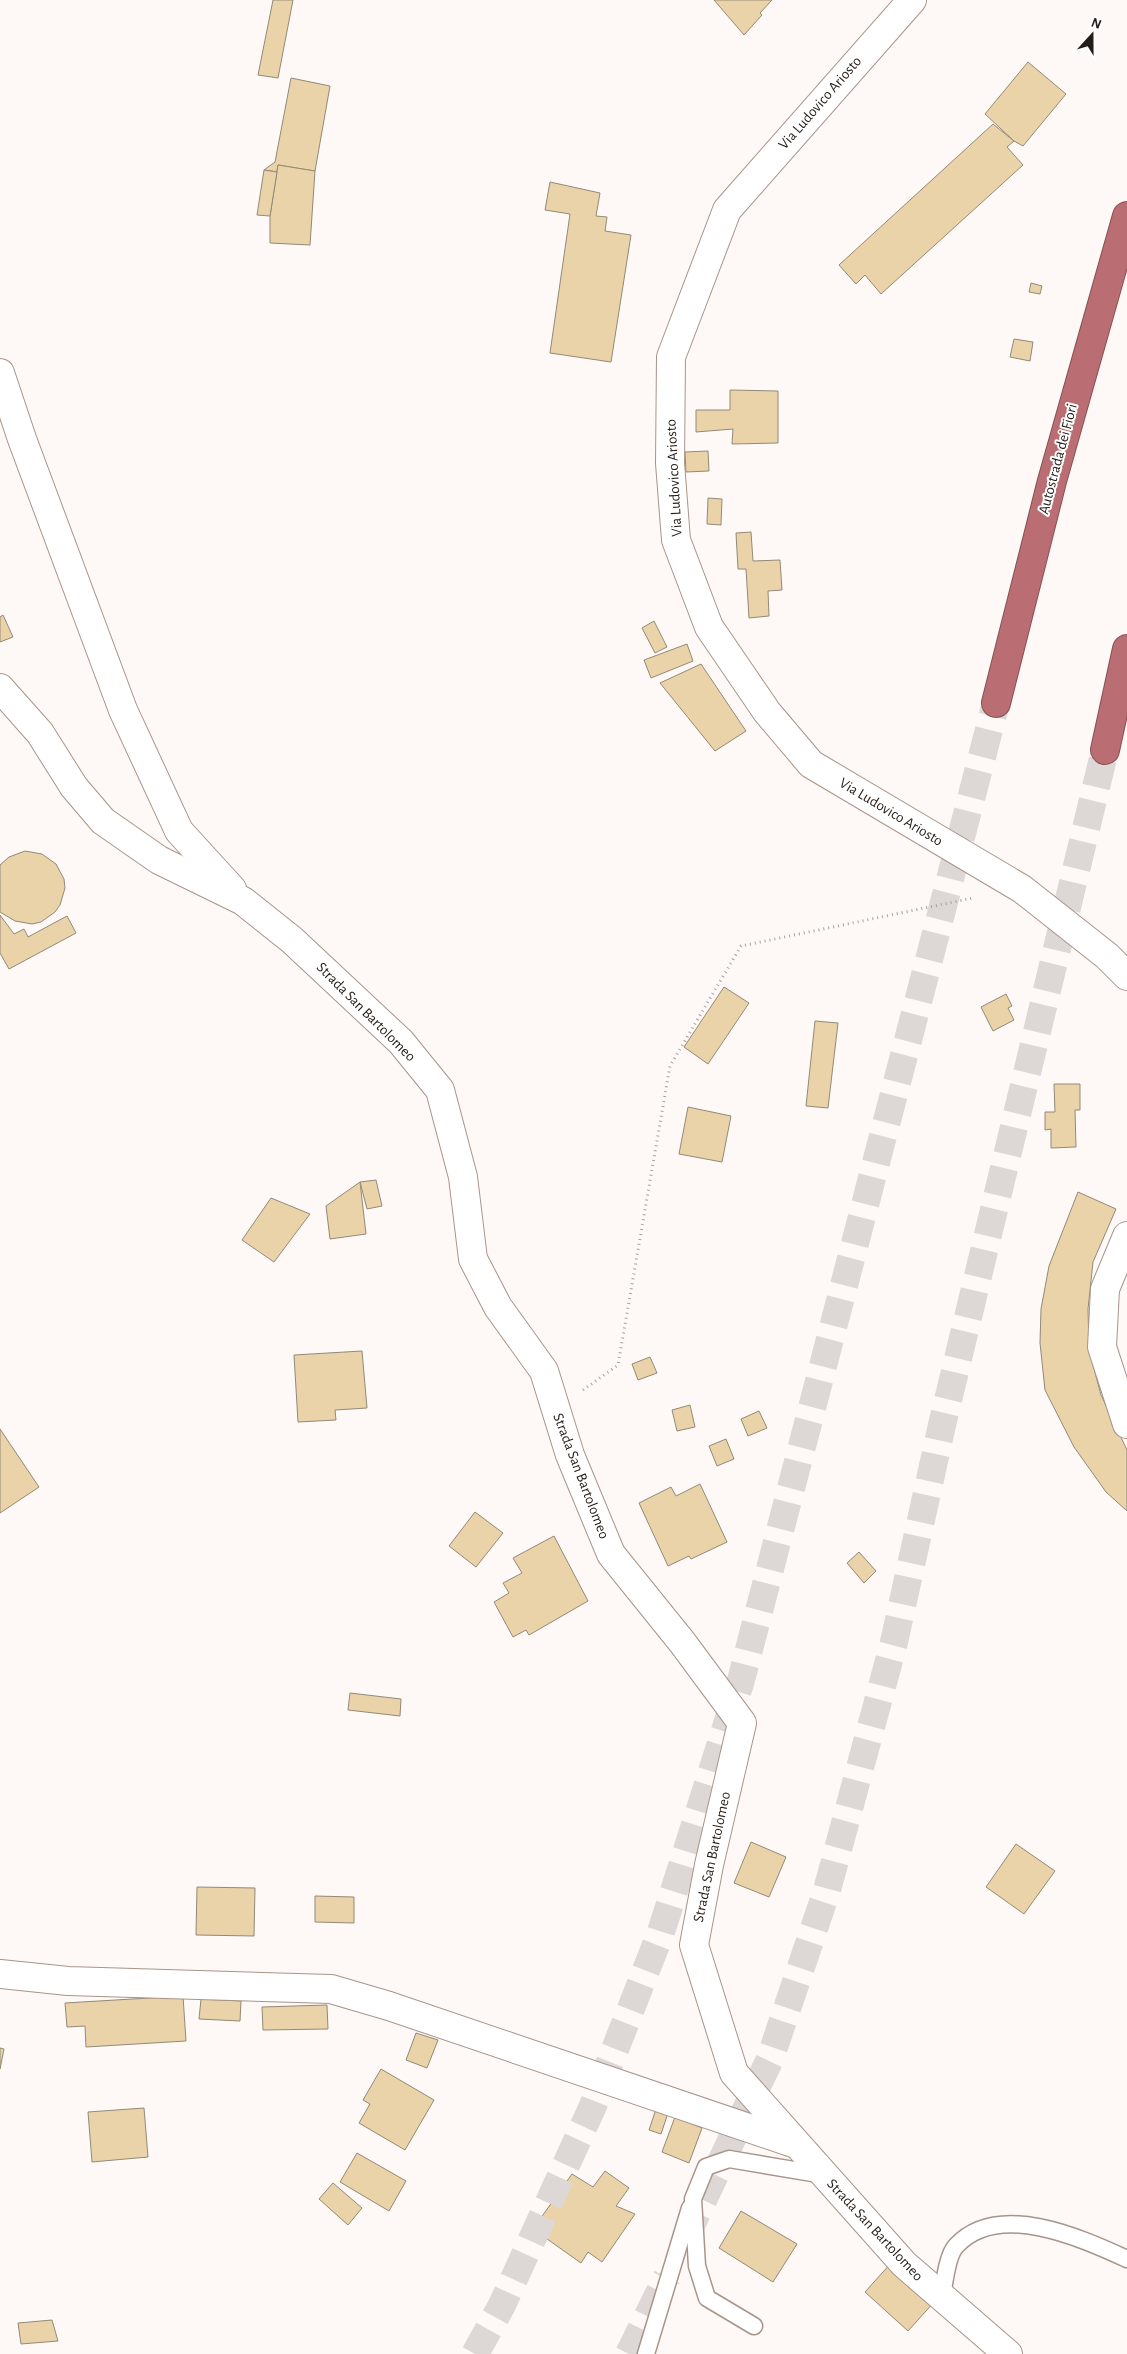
<svg xmlns="http://www.w3.org/2000/svg" width="1127" height="2354" viewBox="0 0 1127 2354" font-family="'Alegreya Sans',sans-serif">
<rect width="100%" height="100%" fill="#fef9f7"/>
<g fill="#ead3a9" stroke="#938977">
<polygon points="273,0 293,0 278,78 258,75"/>
<polygon points="714,0 772,0 760,13 762,15 744,35"/>
<polygon points="1028,62 1066,94 1023,146 1014,141 985,114"/>
<polygon points="291,78 330,86 315,171 278,165 277,172 264,170 275,162"/>
<polygon points="993,124 1014,141 1007,147 1023,165 881,294 865,275 856,284 839,265"/>
<polygon points="278,165 315,171 310,245 270,243 270,216"/>
<polygon points="264,170 277,172 270,216 257,215"/>
<polygon points="550,182 600,193 596,216 607,217 605,231 631,235 611,362 550,353 570,214 545,210"/>
<polygon points="1031,283 1042,286 1040,294 1029,292"/>
<polygon points="1014,339 1033,342 1030,361 1010,357"/>
<polygon points="730,390 778,391 778,443 732,444 733,429 696,432 696,410 730,410"/>
<polygon points="708,451 709,471 686,472 685,452"/>
<polygon points="708,498 722,499 721,525 707,524"/>
<polygon points="751,532 753,561 780,560 782,590 768,591 769,616 749,618 746,569 738,569 736,533"/>
<polygon points="3,615 13,637 0,642 0,617"/>
<polygon points="654,621 667,647 655,653 642,628"/>
<polygon points="687,644 693,661 651,678 644,660"/>
<polygon points="701,664 746,731 715,751 660,683"/>
<polygon points="25,851 42,854 56,864 64,879 65,888 60,905 55,912 41,922 32,924 15,921 0,912 0,865 9,857"/>
<polygon points="0,915 14,934 24,929 28,937 67,916 76,933 9,969 0,953"/>
<polygon points="724,987 749,1003 708,1064 684,1047"/>
<polygon points="1006,994 1012,1006 1008,1008 1014,1020 993,1031 981,1007"/>
<polygon points="815,1021 838,1023 828,1108 806,1106"/>
<polygon points="1054,1084 1080,1084 1080,1110 1075,1110 1076,1147 1051,1148 1051,1129 1045,1130 1045,1112 1055,1112"/>
<polygon points="688,1107 731,1116 722,1162 679,1154"/>
<polygon points="376,1180 382,1206 367,1209 360,1182"/>
<polygon points="360,1182 366,1234 330,1239 326,1206"/>
<polygon points="1078,1192 1116,1209 1093,1262 1088,1309 1089,1350 1101,1395 1127,1450 1127,1511 1106,1492 1074,1447 1045,1390 1040,1343 1041,1309 1049,1266"/>
<polygon points="271,1198 310,1214 274,1262 242,1240"/>
<polygon points="362,1351 367,1408 335,1410 336,1420 298,1422 294,1355"/>
<polygon points="650,1357 657,1373 638,1380 632,1364"/>
<polygon points="690,1405 695,1427 677,1431 672,1410"/>
<polygon points="759,1411 767,1428 748,1436 741,1419"/>
<polygon points="0,1429 39,1487 0,1513"/>
<polygon points="726,1439 734,1459 717,1466 709,1446"/>
<polygon points="700,1484 727,1542 691,1559 689,1556 668,1566 639,1503 671,1487 676,1496"/>
<polygon points="475,1512 503,1533 476,1567 449,1546"/>
<polygon points="554,1536 588,1601 529,1635 526,1630 513,1637 494,1602 509,1593 503,1583 522,1573 513,1558"/>
<polygon points="859,1552 876,1571 864,1583 847,1563"/>
<polygon points="350,1693 401,1699 400,1716 348,1710"/>
<polygon points="751,1842 786,1857 769,1897 734,1883"/>
<polygon points="1016,1844 1055,1871 1024,1914 986,1887"/>
<polygon points="197,1887 255,1888 254,1936 196,1935"/>
<polygon points="315,1896 354,1897 354,1923 315,1922"/>
<polygon points="183,1996 186,2041 86,2047 85,2026 67,2027 65,2003"/>
<polygon points="201,1999 241,2001 240,2021 199,2019"/>
<polygon points="327,2005 328,2029 263,2030 262,2007"/>
<polygon points="416,2033 438,2040 427,2068 406,2060"/>
<polygon points="0,2048 4,2049 0,2069"/>
<polygon points="381,2069 434,2100 405,2150 359,2123 370,2104 363,2100"/>
<polygon points="144,2108 148,2157 92,2162 88,2112"/>
<polygon points="656,2109 668,2113 661,2134 649,2130"/>
<polygon points="675,2117 702,2128 689,2163 662,2152"/>
<polygon points="357,2153 406,2181 389,2211 340,2182"/>
<polygon points="605,2171 629,2188 616,2206 635,2214 602,2262 588,2252 581,2263 533,2229 572,2174 593,2187"/>
<polygon points="333,2183 362,2208 348,2225 319,2199"/>
<polygon points="741,2211 797,2244 773,2282 719,2248"/>
<polygon points="892,2262 935,2301 908,2331 865,2292"/>
<polygon points="52,2320 58,2341 21,2344 18,2323"/>
</g>
<g fill="none" stroke-linecap="round" stroke-linejoin="round">
<g stroke="#ddd8d5" stroke-width="28" stroke-dasharray="28 14" stroke-linecap="butt">
<polyline points="685,2238 770,2059 827,1890 894,1642 942,1425 1105,750"/>
<polyline points="475,2354 502,2305 592,2108 661,1932 741,1680 996,703"/>
<polyline points="629,2354 667,2277"/>
</g>
<g stroke="#a99489" stroke-width="19">
<g id="service">
<path d="M942 2297C944 2285 947 2255 956 2246 998 2200 1081 2238 1127 2259"/>
<polyline points="754,2326 707,2298 697,2266 693,2199 706,2167 729,2159 824,2175"/>
<polyline points="646,2354 690,2208"/>
</g>
</g>
<g stroke="#a99489" stroke-width="30">
<g id="minor">
<polyline points="912,0 727,210 671,357 670,463 676,540 709,627 767,712 811,764 1022,889 1107,956 1127,976"/>
<polyline points="0,373 22,439 123,710 179,831 232,889"/>
<polyline points="0,688 40,733 74,787 103,821 159,860 243,901 292,940 401,1042 440,1090 463,1177 473,1259 498,1307 544,1371 570,1455 611,1554 682,1642 742,1723 709,1865 694,1945 734,2073 904,2264 1008,2354"/>
<polyline points="1127,1236 1105,1289 1102,1347 1127,1424"/>
<polyline points="0,1974 68,1981 331,1989 389,2006 793,2143"/>
</g>
</g>
<g stroke="#855152" stroke-width="30">
<g id="motorway">
<polyline points="996,703 1052,481 1127,216"/>
<polyline points="1105,750 1127,649"/>
</g>
</g>
<polyline stroke="#a8a29f" stroke-width="3" stroke-dasharray="1 4" stroke-linecap="butt" points="583,1390 618,1365 670,1066 741,946 973,898"/>
<use href="#service" stroke="#fff" stroke-width="16"/>
<use href="#minor" stroke="#fff" stroke-width="28"/>
<use href="#motorway" stroke="#ba6d72" stroke-width="28"/>
</g>
<g text-anchor="middle" dominant-baseline="central" stroke-width="4" stroke-linejoin="round" paint-order="stroke">
<g font-size="15" fill="#231c17" stroke="#fff">
<text transform="translate(820 103) rotate(-49)">Via Ludovico Ariosto</text>
<text transform="translate(1058 459) rotate(-75)">Autostrada dei Fiori</text>
<text transform="translate(674 478) rotate(-93)">Via Ludovico Ariosto</text>
<text transform="translate(891 812) rotate(31)">Via Ludovico Ariosto</text>
<text transform="translate(366 1012) rotate(45)">Strada San Bartolomeo</text>
<text transform="translate(581 1476) rotate(69)">Strada San Bartolomeo</text>
<text transform="translate(712 1857) rotate(-78)">Strada San Bartolomeo</text>
<text transform="translate(875 2230) rotate(47)">Strada San Bartolomeo</text>
</g>
</g>
<g transform="translate(1092 35) rotate(21)" stroke="#ffffff" stroke-width="4" paint-order="stroke">
<path d="M0-4L9 19L0 12L-9 19Z" fill="#231c17"/>
<text y="-8" font-size="14" font-weight="bold" text-anchor="middle" fill="#231c17">N</text>
</g>
</svg>
